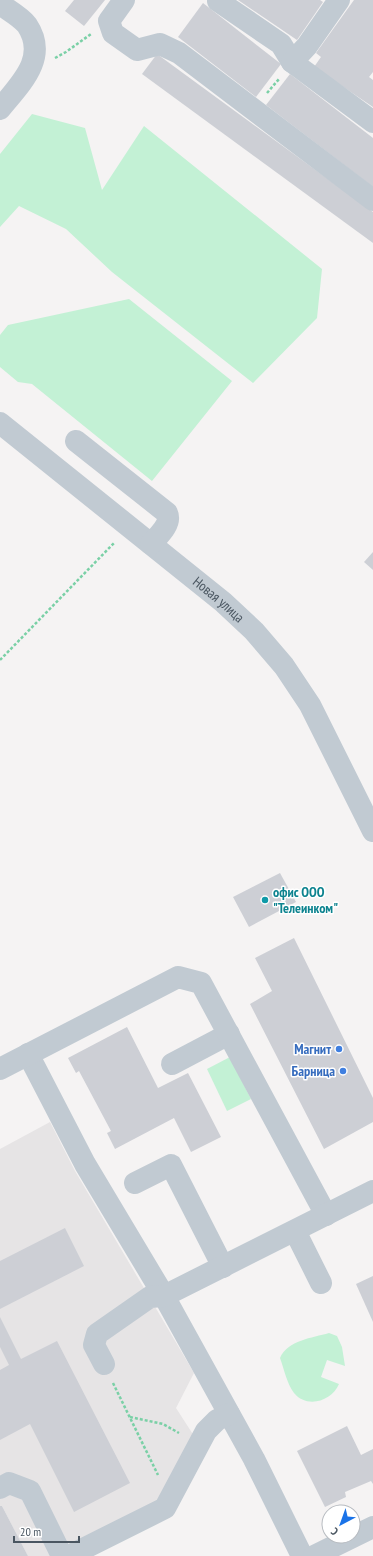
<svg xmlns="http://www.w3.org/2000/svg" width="373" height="1556" viewBox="0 0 373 1556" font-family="'PT Sans Narrow',sans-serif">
<rect width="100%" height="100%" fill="#f5f3f3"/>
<polygon fill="#e6e4e5" points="50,1122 75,1171 194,1373 176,1408 194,1436 171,1515 91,1556 28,1556 2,1506 0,1506 0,1149"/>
<g fill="#c3f1d5">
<polygon points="32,114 85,128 102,190 144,126 322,269 317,318 253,383 112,272 66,229 19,206 0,227 0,154"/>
<polygon points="129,299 232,381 152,481 32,384 18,382 0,367 0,335 8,325"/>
<polygon points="230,1057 251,1099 227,1111 207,1069"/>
<path d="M329 1333 337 1336 342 1347 345 1366 327 1360 321 1377 339 1384C332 1401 307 1409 294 1393 287 1384 284 1369 280 1358 288 1340 312 1338 329 1333Z"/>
</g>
<g fill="#cdcfd5">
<polygon points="74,0 105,0 84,26 65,11"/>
<polygon points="238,0 320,0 323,2 297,40"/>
<polygon points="354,0 373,0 373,72 369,77 373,80 373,107 314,67 321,57 316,53"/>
<polygon points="203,3 281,64 256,97 178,37"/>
<polygon points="157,54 373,212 373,243 142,74"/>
<polygon points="290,74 373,138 373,187 266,105"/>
<polygon points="373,552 373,570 364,562"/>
<polygon points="280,873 296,902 249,927 233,897"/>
<polygon points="294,938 373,1098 373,1122 324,1149 250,1004 272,991 255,958"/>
<polygon points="127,1027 158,1088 188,1073 221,1137 191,1152 174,1118 115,1149 107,1133 111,1131 79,1071 76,1073 68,1058"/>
<polygon points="65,1228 84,1266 0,1309 0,1261"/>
<polygon points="373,1276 373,1322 356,1284"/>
<polygon points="0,1317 21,1359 57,1341 130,1483 74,1512 30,1424 0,1440 0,1370 9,1365 0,1347"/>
<polygon points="347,1426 361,1455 373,1449 373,1484 371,1481 345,1492 346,1497 325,1507 297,1451"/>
<polygon points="0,1506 2,1506 28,1556 0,1556"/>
</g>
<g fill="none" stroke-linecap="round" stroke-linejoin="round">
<g stroke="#7ad0a6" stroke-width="2.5" stroke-dasharray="3 2" stroke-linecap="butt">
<polyline points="55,58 66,52 91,34"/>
<polyline points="267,93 279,79"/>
<polyline points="0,660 115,542"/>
<polyline points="113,1383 158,1475"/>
<polyline points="130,1417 163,1424 179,1433"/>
</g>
<g stroke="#c1cad2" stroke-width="22">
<polyline points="124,0 109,21 113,33 137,50 160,44 179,53 373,200"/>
<polyline points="218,1 281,44 292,62 373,122"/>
<path d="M0 4C8 10 21 17 27 25 49 58 20 84 0 109"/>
<polyline points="292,62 307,46 339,0"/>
<path id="s1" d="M0 423 223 602 254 631 284 666 310 705 373 831"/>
<path d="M76 441 167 513C172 524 158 536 151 544"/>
<polyline points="28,1054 85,1164 164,1296 254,1459 302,1556"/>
<polyline points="172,1064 229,1034"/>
<polyline points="0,1069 178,977 201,983 326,1215"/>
<polyline points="135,1183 171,1165 223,1267"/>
<polyline points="295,1231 321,1283"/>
<polyline points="104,1364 94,1345 97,1334 150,1297 164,1296 373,1191"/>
<polyline points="0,1488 9,1483 30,1491 62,1556"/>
<polyline points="69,1556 165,1508 206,1431 217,1420 229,1414"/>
<polyline points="314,1556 373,1527"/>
</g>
</g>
<circle fill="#0f9aa8" stroke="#fff" stroke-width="1.5" cx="265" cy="900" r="4"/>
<g fill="#3f7fe0" stroke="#fff" stroke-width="1.5">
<circle cx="339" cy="1049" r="4"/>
<circle cx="343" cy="1071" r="4"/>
</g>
<g text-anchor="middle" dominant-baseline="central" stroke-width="3" stroke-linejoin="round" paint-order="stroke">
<g font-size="14" fill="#4a5661" stroke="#fff">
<text stroke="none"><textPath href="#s1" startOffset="281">Новая улица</textPath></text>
</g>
<g font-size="14" font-weight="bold" fill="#0d838f" stroke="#fff" text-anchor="start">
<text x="273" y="892">офис ООО<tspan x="273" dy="16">"Телеинком"</tspan></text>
</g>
<g font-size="14" font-weight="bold" fill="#366cbe" stroke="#fff" text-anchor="end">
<text x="331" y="1049">Магнит</text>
<text x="335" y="1071">Барница</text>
</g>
</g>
<g transform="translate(341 1524) rotate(221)"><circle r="19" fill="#ffffff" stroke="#b7bbc0"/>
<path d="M0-3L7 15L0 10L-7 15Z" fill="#1a73e8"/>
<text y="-6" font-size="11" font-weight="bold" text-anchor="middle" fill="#4a5661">С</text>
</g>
<path d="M14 1536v6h65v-6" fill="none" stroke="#4a5661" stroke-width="2"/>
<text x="20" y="1536" font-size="12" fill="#4a5661" stroke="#ffffff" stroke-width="3" paint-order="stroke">20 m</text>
</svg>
